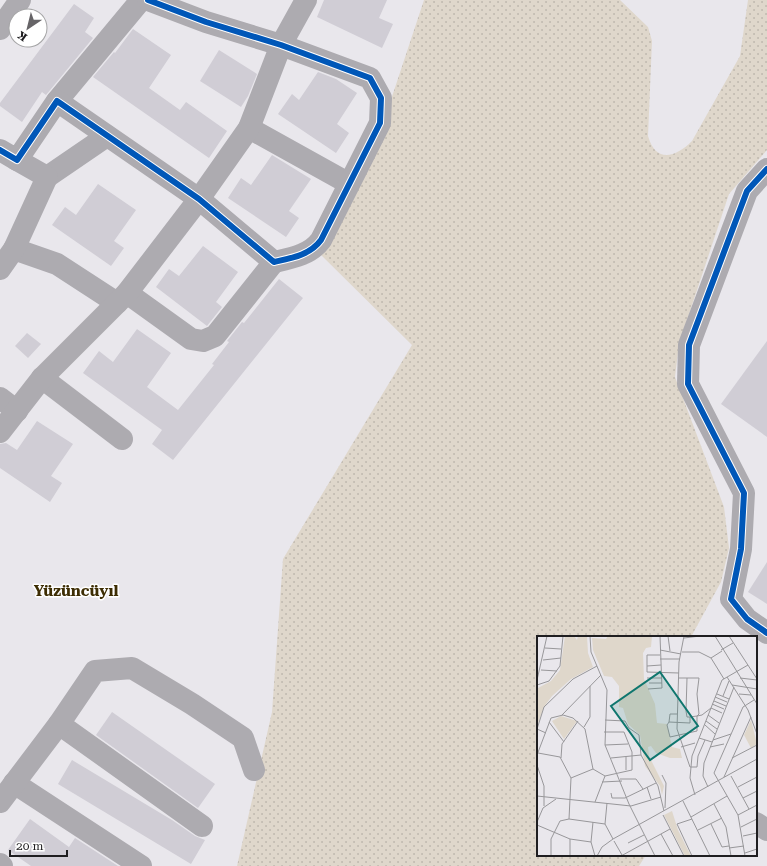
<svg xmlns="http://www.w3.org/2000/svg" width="767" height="866" viewBox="0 0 767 866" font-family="'Roboto Serif',serif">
<defs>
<pattern id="grass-dots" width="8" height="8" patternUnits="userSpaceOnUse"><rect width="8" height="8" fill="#dfd7cb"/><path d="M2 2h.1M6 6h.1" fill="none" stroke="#bfb8ae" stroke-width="1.8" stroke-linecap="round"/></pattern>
</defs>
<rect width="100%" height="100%" fill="#e9e7ec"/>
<path fill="url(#grass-dots)" d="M424 0H620L648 27 652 41 648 136C656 164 676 157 692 141L740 56 748 0H767V150L729 194 679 344 675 377 724 507 729 548 721 582 691 637H538V855H646L639 866H237L272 712 283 559 412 345 319 253 373 154Z"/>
<g fill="#d0cdd5">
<polygon points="324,0 387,0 379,18 393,24 382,48 317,17"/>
<polygon points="74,4 94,18 85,32 93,38 46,95 42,92 22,122 0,106 0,103"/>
<polygon points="133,29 171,55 149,88 180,110 186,102 227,131 209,158 93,77 114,52 115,53"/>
<polygon points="219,50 257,74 248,96 241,107 200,81"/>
<polygon points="318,72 336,79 357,93 337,124 349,133 336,153 278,114 292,94 299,100"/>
<polygon points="272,155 311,179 289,211 299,218 286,237 228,198 241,178 251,185"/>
<polygon points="98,184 136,210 114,241 124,248 111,266 52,225 65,207 76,215"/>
<polygon points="203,246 238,272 216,302 222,307 207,326 156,287 169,269 179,276"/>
<polygon points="279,279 303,298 173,460 152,444 162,430 83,373 99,351 113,362 137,329 171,353 147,387 178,410 214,365 212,364 229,342 227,341 242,322 244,323"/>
<polygon points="27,333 41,344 28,358 15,346"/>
<polygon points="767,341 767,437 721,404"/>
<polygon points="37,421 73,444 51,476 62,483 50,502 0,468 0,444 6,443 17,450"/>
<polygon points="767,562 767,604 748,592"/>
<polygon points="112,712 215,784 198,808 96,735"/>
<polygon points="72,760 172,820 195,836 205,840 191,864 58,784"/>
<polygon points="30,819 69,847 75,838 118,866 31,866 8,850"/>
</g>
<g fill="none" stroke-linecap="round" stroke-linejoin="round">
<g stroke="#adabb0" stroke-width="22">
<polyline points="0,29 20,0"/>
<polyline points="57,101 141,0"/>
<polyline points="249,128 348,183"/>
<path d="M0 150 17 160 57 101 199 199 274 262C292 258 310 255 321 240L380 123 381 98 370 78 281 45 206 22 148 0"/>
<polyline points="767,169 747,191 689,345 688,384 744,493 741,549 731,599 747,619 767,633"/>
<polyline points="47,177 107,136"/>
<polyline points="14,249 57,264 117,303"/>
<polyline points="0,269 14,249 47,177 17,160"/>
<polyline points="127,293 191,339 203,341 215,336 274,262"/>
<polyline points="42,378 122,439"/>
<polyline points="0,398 17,411"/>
<polyline points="0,432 42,378 127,293 199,199 249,128 281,45 306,0"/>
<polyline points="59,724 202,826"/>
<polyline points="14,783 141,866"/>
<polyline points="0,802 59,724 95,671 132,668 192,704 243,738 254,770"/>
<polyline points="756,823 767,830"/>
<polyline points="0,864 2,866"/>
</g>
<g stroke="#fff" stroke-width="8">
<g id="cycleway">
<path d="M0 150 17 160 57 101 199 199 274 262C292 258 310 255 321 240L380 123 381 98 370 78 281 45 206 22 148 0"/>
<polyline points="767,169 747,191 689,345 688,384 744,493 741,549 731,599 747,619 767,633"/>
</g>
</g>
<use href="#cycleway" stroke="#0057b8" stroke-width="6"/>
</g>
<g text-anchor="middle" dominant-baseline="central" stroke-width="3" stroke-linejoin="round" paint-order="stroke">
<g font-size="15" font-weight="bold" fill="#3d2d03" stroke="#fff">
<text x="76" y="591">Yüzüncüyıl</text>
</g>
</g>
<g transform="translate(537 636)">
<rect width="220" height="220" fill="#e9e7ec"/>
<path d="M71 0H115L114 11 109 12 106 17 107 43 118 68 120 87 130 88 135 111 143 113 145 122H133L119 117 114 110 111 111 112 120 127 150 125 159 123 150 108 130 103 99 91 88 86 72 82 71V50L75 41 67 40 56 14 55 2 69 3Z" fill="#dfd7cb"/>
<path d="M28 0H37L40 4 41 0H50L51 17 56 31 34 43 15 60 7 71 0 90 1 52 14 45 23 34ZM24 80 40 85 27 103 15 85ZM214 84 220 108 214 112 207 99ZM135 175 141 194 154 220H148L127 179Z" fill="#dfd7cb"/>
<path fill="none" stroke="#98979a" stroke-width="1" d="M53 0 54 16 70 54 68 109 92 168 118 220M131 0 133 15M147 0 142 26 140 93 153 131H160L161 120 168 104M178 0 220 68M192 0 220 43M147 2 163 0M8 12 24 13M123 14 144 18M184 14 196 7M145 16H162L174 22 187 43M123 19H110V36L142 37M174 22 185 15M123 23H143M6 24 24 22M110 30 124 29M4 34 20 35M190 41 211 74 220 98M110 42H125M142 42H162L160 58 162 78 160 80V95L133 101 130 89 132 86 153 87V81L160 80 165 79 174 72 185 77M150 42 149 75 150 81H153M203 42 220 44M0 44 10 0M112 47H125M0 49 12 45 23 30 26 0M195 49 220 53M111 53 125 52 123 0M180 58 192 63M202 58 214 59M186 60 192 45M178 61 190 66M177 65 189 70M175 68 187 73M25 79 64 39M171 79 182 87M68 84 88 85 92 92 102 99 104 119 121 150 127 175M169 85 180 93M12 86 27 106M132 86 133 78H140M168 89 178 98M47 91 53 81V50M9 97 0 93 7 71 36 43 60 30M162 102 175 106M176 104 194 98M68 109 91 108M144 111 158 107M173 111 187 108M1 117 23 121 34 142 32 183M0 119 14 82 26 79 36 82 48 93 56 133 68 140M89 121V134M24 122 25 108 41 85M74 122 104 119M195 122 220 109M0 129 7 150V170M125 139 129 147 128 172M194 140 212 173M187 141 214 81M34 142 56 133M83 143H99L106 153M65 146 85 145M110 151 114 163M171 151 166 140 167 127 197 51M201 151 220 141M74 157 75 162H88L119 147M158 159 153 142 155 120 174 72 185 44 211 29M0 160 94 170 124 161M206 162 220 155M146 165 173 220M58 166 68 140 95 134V116L87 96H67M70 167 68 188 76 203M177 168 189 191 194 220M126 179 147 220M201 179 220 169M154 181 190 160M155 183 140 188 155 220M0 186 6 172 19 163M56 186 54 206 58 220M174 188 185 211 192 210M0 189 33 203 54 206M204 191 220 183M161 194 185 182M124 198 136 220M206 200 220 197M77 205 85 219M91 207 107 199M192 212 207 210M208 217 220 213M14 220V203L23 185 32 183 68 188M33 220V203M60 220 65 211 76 203 220 123M84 220 133 193M208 220 201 179 177 137 206 71 217 64"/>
<path fill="#0f766e" fill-opacity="0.15" stroke="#0f766e" stroke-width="2" d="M123 36 161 90 113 124 74 70Z"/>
<rect width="220" height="220" fill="none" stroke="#1f1e20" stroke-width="2"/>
</g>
<g transform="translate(28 28) rotate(215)"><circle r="19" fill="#ffffff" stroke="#a5a5a6"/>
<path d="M0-3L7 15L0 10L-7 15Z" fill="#666467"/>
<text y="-6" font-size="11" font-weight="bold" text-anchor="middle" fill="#1f1e20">K</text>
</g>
<path d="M10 850v6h57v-6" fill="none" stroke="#1f1e20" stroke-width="2"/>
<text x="16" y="850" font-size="12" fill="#1f1e20" stroke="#ffffff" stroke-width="3" paint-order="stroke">20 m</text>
</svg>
